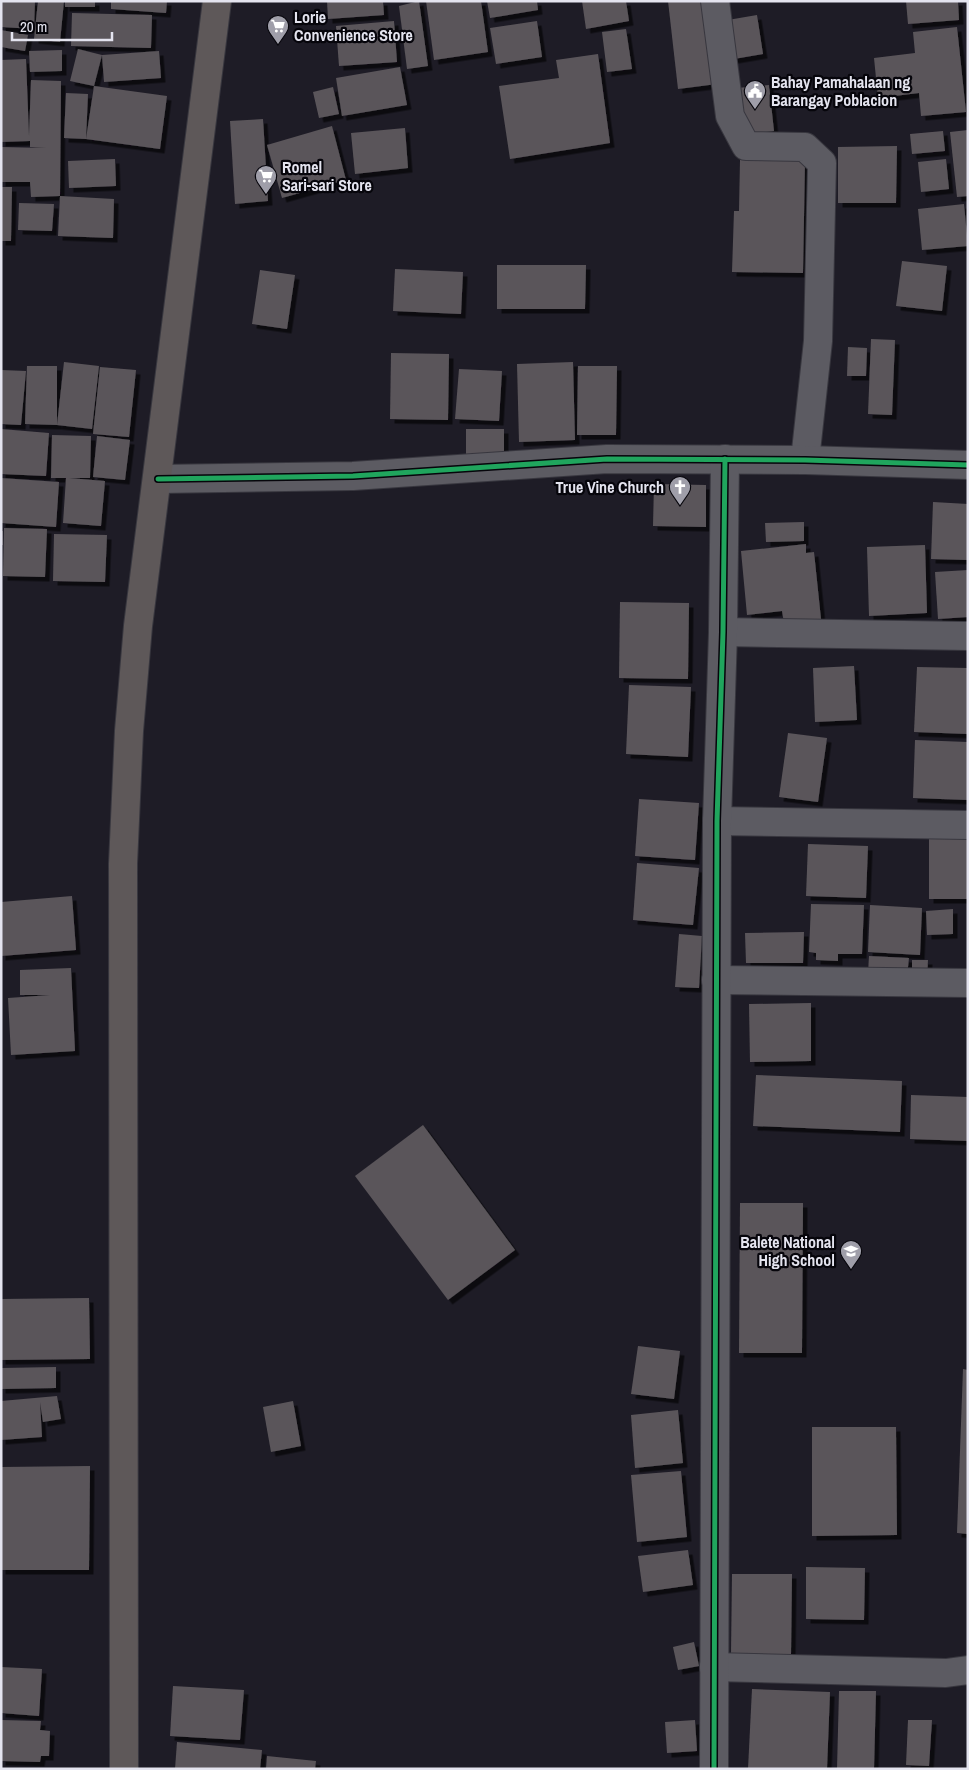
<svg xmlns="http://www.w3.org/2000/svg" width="969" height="1770" viewBox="0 0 969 1770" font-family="'Archivo Narrow',sans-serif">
<defs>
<filter id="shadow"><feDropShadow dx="4.5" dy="4.5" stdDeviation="0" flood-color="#0009"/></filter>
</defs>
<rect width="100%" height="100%" fill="#1e1c26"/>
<g fill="#5a555a" filter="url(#shadow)">
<polygon points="1,1 35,1 34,29 1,27"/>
<polygon points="38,1 64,1 60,42 34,39"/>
<rect x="65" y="1" width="30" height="6"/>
<polygon points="111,1 167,1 166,13 111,9"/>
<polygon points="327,1 383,1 384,15 328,19"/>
<polygon points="419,1 428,66 407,69 399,6"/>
<polygon points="426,1 481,1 488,52 434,60"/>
<polygon points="487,1 537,1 538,10 490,18"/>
<polygon points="582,1 626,1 629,21 586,29"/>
<polygon points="668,1 707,1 717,84 678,89"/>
<polygon points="906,1 958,1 959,20 908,24"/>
<polygon points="72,13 152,15 151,48 71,46"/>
<polygon points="757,15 763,54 728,60 722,21"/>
<polygon points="394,21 397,62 339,66 336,26"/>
<polygon points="537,21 542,57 496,64 490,28"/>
<polygon points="957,27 966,112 921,116 919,93 878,98 874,58 915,53 913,32"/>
<polygon points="626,29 632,69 607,72 602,32"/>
<polygon points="1,30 28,35 25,51 1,47"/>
<polygon points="78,49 102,55 94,86 70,81"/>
<polygon points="62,50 62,71 30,72 29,51"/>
<polygon points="159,51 161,78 104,82 102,55"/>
<polygon points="598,54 610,143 510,159 499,86 559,78 556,60"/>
<polygon points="26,59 29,136 31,80 61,81 60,196 114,199 113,238 58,236 60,196 31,197 30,182 1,182 1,147 46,148 30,147 30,141 1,142 1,60"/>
<polygon points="400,67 407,105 342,116 336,78"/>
<polygon points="769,85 774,131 742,135 737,88"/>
<polygon points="94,86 167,96 160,149 86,139 64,138 66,93 88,94 86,139"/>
<polygon points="333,87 339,114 319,118 313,92"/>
<polygon points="263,119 268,201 235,204 230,121"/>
<polygon points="332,126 346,180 282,198 267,145"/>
<polygon points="405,128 408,168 355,174 351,133"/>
<polygon points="968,130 968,196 957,197 950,132"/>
<polygon points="943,131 945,151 912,154 910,134"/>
<polygon points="897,146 896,203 838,203 838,147"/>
<polygon points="115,159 116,186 69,188 68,161"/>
<polygon points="946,159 949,189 921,192 918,162"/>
<polygon points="740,160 805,161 803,273 732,272 734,211 739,211"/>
<polygon points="1,187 12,187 11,241 1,241"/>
<polygon points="19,203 54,204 52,231 18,230"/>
<polygon points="964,204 968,246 922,250 918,209"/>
<polygon points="902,261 947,266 942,311 896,306"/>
<polygon points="497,265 586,265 585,309 497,309"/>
<polygon points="395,269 463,272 461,314 393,311"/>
<polygon points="260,270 295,275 287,329 252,324"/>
<polygon points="871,339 895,340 892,415 868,414"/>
<polygon points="848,347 867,348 866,376 847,376"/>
<polygon points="391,353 449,354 448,420 390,419"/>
<polygon points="64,362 99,366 92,429 57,425"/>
<polygon points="573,362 575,440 519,442 517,364"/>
<polygon points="27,366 57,366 57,425 25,424"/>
<polygon points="578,366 617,366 616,435 577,435"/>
<polygon points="100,367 136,370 129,437 93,434"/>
<polygon points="459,369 502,371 499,421 455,419"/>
<polygon points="1,370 26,371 21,425 1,424"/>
<polygon points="1,429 49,433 46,476 1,474"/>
<rect x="466" y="429" width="38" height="26"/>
<polygon points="52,435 91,436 90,478 69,478 105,481 101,526 63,523 66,478 51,478"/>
<polygon points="97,436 130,440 125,480 93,477"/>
<polygon points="1,478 59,482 56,527 1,523"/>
<polygon points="654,484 706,485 706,527 653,526"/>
<polygon points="933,502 968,504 968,560 931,559"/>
<polygon points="804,522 804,541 766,542 765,523"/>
<polygon points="4,528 47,529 45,577 3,576"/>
<rect x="1" y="531" width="2" height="14"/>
<polygon points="54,534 107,535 105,582 53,581"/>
<polygon points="806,544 806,553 814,552 821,619 784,623 782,611 747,615 741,551"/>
<polygon points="925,545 927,613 869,616 867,547"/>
<polygon points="968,570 968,617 938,619 935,572"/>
<polygon points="620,602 689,603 688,679 619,678"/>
<polygon points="854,666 857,720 815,722 813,668"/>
<polygon points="917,667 968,668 968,734 914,732"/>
<polygon points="629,685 691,687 688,757 626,754"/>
<polygon points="788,733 827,738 818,802 779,797"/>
<polygon points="915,740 968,742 968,800 913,798"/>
<polygon points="639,799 699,803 695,860 635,856"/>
<rect x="929" y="838" width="39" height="61"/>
<polygon points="808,844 868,846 866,898 806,896"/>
<polygon points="637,863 699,868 693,925 633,920"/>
<polygon points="72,896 76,950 1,956 1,902"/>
<polygon points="811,904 864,905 862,954 838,954 838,961 816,960 816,953 809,952"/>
<polygon points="870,905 922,908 920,955 868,952"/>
<polygon points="953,909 953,934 927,935 926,911"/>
<polygon points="804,932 803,963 746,963 745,933"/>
<polygon points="679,934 702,936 699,988 675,987"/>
<polygon points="869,956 909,958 907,976 868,973"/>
<polygon points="912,960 928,960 927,978 912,977"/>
<polygon points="71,968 75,1051 11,1055 8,998 50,995 20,995 20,970"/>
<polygon points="811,1003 811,1061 750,1062 749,1004"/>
<polygon points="756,1075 902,1081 900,1132 753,1126"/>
<polygon points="911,1095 968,1097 968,1141 910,1139"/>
<polygon points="423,1125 515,1250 448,1300 355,1176"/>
<polygon points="740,1203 803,1203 802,1353 739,1353"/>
<polygon points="89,1298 90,1359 1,1360 1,1299"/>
<polygon points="638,1346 680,1351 674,1399 631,1394"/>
<polygon points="56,1367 56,1388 1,1389 1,1368"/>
<polygon points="963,1369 968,1370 968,1534 957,1533"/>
<polygon points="57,1396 61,1419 43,1422 40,1402 42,1437 1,1440 1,1401"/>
<polygon points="293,1401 301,1446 271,1452 263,1407"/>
<polygon points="678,1410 683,1463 635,1468 631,1415"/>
<polygon points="812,1427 896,1427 897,1535 812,1536"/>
<polygon points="90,1466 89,1570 1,1570 1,1467"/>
<polygon points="681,1471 687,1537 637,1542 631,1475"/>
<polygon points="688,1550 693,1585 643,1592 638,1556"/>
<polygon points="806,1567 865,1568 864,1620 806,1619"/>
<polygon points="732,1574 792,1574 791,1655 731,1654"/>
<polygon points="694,1642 699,1666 678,1670 673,1647"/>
<polygon points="1,1667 42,1669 39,1716 1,1713"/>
<polygon points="173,1686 244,1690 240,1740 170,1736"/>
<polygon points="752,1689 830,1692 827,1769 748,1769"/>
<polygon points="839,1691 876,1691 874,1769 837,1769"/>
<polygon points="1,1720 41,1721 40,1730 50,1731 49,1756 41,1756 40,1762 1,1761"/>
<polygon points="695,1720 697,1751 667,1753 665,1722"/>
<polygon points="908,1720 932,1720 929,1766 906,1765"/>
<polygon points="177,1742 262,1750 260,1769 175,1769"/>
<polygon points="267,1756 316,1761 315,1769 266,1769"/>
</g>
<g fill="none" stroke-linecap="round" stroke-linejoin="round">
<g stroke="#38373f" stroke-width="30">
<g id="minor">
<polyline points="715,1 730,116 746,146 805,147 822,163 818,341 805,460"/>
<polyline points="158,479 353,476 607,459 805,460 968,465"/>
<polyline points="723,632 968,636"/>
<polyline points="717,821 968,825"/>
<polyline points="716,980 968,983"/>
<polyline points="714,1667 946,1673 968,1670"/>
<polyline points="714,1769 717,821 723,632 725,459"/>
</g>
</g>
<g stroke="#38373f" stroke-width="30">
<polyline id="major" points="124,1769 123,864 129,731 138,626 217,1"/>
</g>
<use href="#minor" stroke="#5c5b62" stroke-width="28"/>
<use href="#major" stroke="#5e5859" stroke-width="28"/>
<g stroke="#06050b" stroke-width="8">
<g id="cycleway">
<polyline points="158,479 353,476 607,459 805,460 968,465"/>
<polyline points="714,1769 717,821 723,632 725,459"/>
</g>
</g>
<use href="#cycleway" stroke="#20a55d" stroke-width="5"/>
</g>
<defs>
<g id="supermarket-pin" transform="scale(1.125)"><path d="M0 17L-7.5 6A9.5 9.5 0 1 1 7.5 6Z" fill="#9f9ea9" stroke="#06050b"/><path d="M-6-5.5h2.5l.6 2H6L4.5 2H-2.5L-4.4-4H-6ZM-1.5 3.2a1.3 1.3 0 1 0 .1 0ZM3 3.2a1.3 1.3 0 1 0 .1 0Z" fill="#fff"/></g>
<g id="civic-pin" transform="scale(1.125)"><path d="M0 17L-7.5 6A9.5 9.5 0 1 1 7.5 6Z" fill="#9f9ea9" stroke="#06050b"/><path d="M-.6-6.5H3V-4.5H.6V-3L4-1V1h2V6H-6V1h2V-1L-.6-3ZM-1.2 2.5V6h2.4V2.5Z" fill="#fff"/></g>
<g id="church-pin" transform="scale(1.125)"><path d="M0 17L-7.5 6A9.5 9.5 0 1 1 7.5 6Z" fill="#9f9ea9" stroke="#06050b"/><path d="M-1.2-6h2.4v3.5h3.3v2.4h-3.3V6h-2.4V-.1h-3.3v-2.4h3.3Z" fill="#fff"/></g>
<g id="school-pin" transform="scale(1.125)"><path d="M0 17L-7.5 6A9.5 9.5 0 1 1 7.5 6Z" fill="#9f9ea9" stroke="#06050b"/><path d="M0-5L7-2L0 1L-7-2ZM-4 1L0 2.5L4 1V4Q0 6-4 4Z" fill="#fff"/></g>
</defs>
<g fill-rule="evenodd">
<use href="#supermarket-pin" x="278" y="26"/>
<use href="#civic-pin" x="755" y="91"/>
<use href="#supermarket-pin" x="266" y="176"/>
<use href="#church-pin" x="680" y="487"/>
<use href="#school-pin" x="851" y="1251"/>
</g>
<g text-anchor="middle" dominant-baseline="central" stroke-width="4.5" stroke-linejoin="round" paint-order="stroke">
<g font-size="16" font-weight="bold" fill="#e4e4ef" stroke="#06050b" text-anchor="start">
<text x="294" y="17">Lorie<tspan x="294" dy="18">Convenience Store</tspan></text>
<text x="771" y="82">Bahay Pamahalaan ng<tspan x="771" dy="18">Barangay Poblacion</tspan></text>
<text x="282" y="167">Romel<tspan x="282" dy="18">Sari-sari Store</tspan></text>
<text x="664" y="487" text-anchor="end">True Vine Church</text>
<text x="835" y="1242" text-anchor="end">Balete National<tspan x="835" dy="18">High School</tspan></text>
</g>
</g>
<rect width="969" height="1770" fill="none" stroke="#e4e4ef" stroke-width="5"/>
<path d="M12 32v8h100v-8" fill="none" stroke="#e4e4ef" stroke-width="2.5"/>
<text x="20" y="32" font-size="15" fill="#e4e4ef" stroke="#06050b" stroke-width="4" paint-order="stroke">20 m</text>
</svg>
